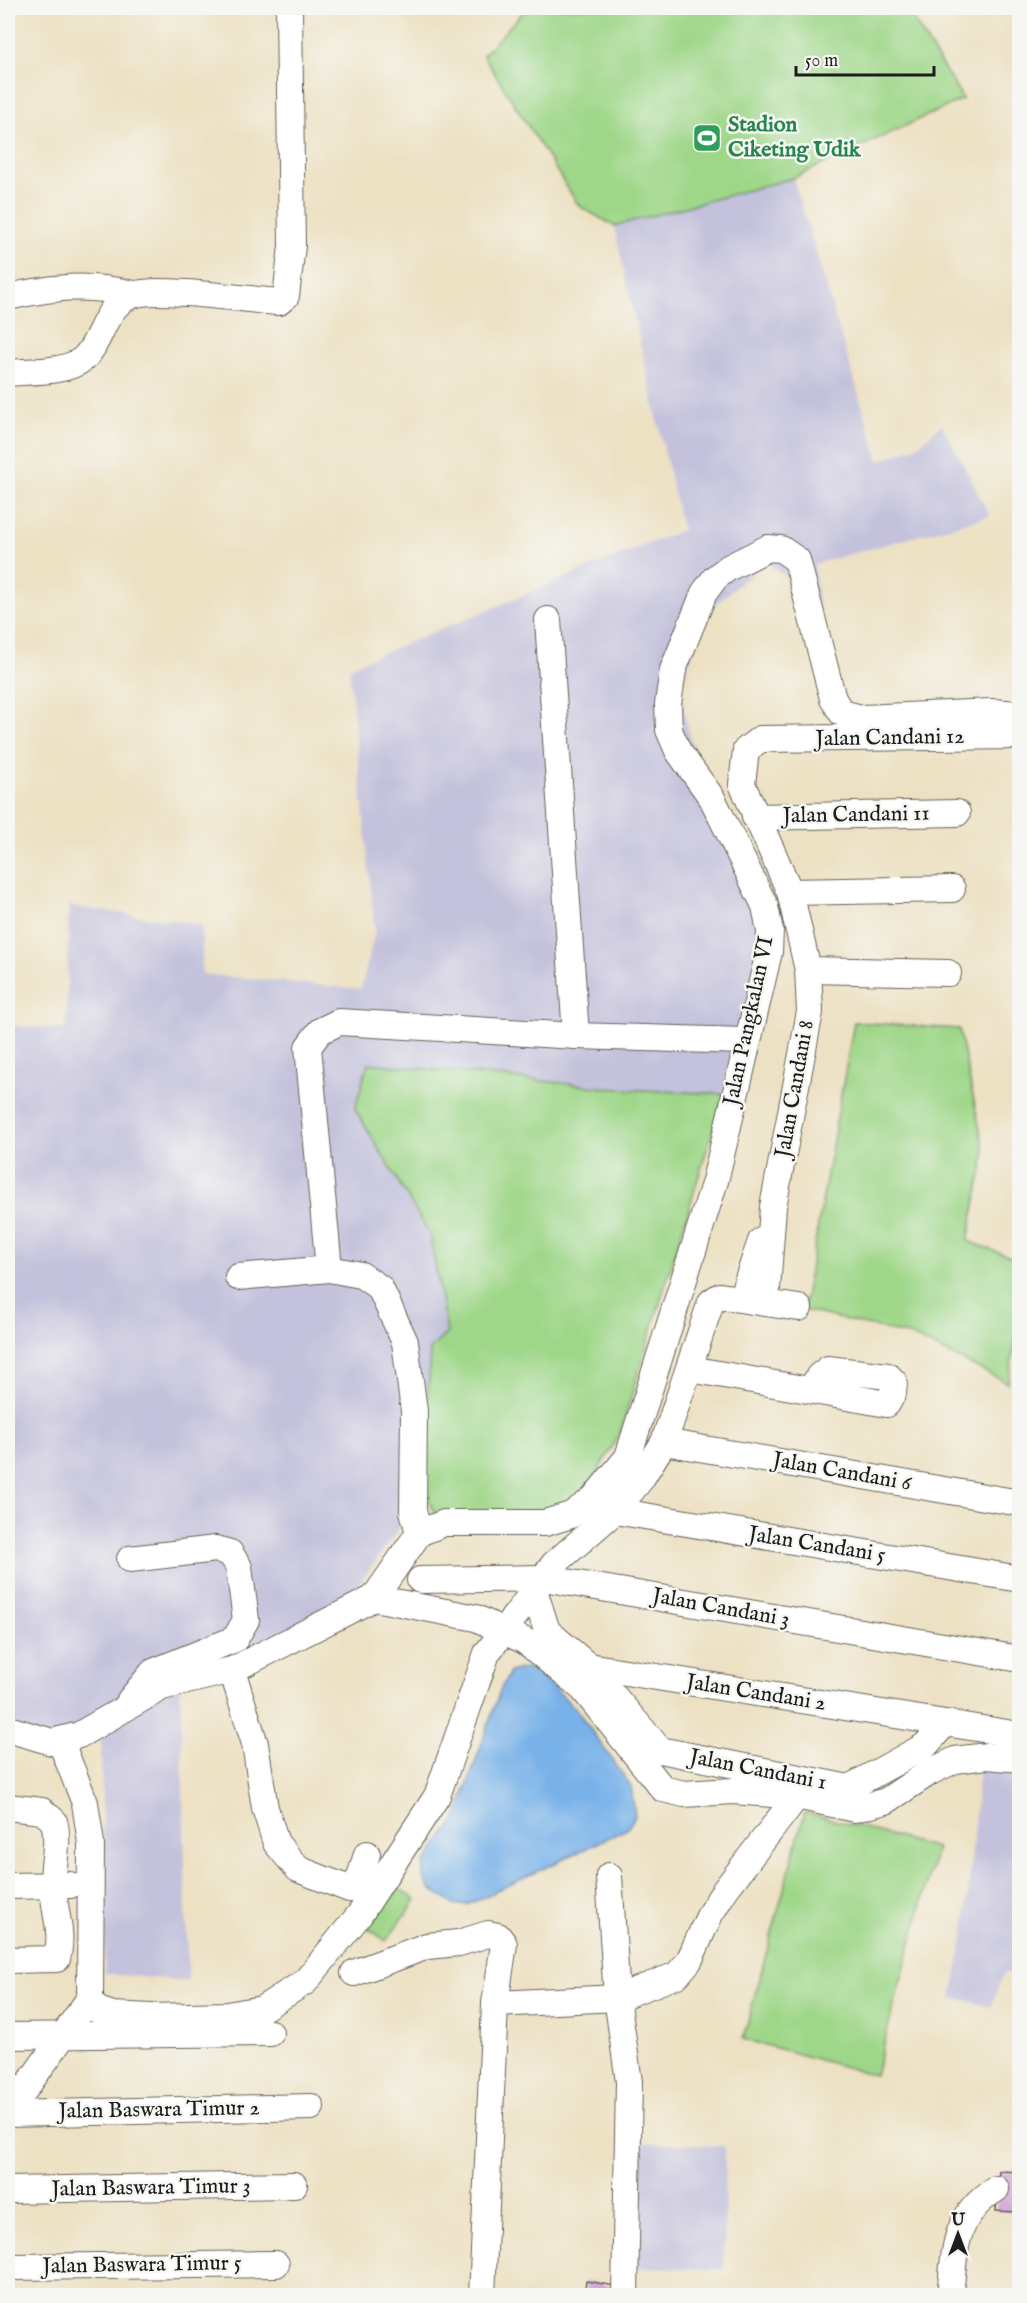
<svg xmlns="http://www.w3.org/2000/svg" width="1027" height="2303" viewBox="0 0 1027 2303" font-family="'IM FELL English',serif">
<rect width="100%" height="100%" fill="#f6f6f2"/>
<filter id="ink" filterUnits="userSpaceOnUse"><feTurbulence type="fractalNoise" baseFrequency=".0167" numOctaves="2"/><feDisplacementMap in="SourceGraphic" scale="12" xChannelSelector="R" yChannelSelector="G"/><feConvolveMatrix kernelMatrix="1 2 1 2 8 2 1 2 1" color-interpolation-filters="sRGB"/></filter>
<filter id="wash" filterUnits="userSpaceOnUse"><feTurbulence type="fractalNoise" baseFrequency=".008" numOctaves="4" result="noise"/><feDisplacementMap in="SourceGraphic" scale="24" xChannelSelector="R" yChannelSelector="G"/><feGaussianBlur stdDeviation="1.35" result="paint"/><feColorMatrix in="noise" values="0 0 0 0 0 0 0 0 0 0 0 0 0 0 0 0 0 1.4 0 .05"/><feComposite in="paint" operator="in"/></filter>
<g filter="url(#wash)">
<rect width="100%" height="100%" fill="#ede1c3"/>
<g fill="#c3c1db">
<polygon points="793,178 879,461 916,447 942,424 990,516 814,564 832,723 792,581 766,562 709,609 680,687 687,725 704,780 775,911 724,1094 619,1089 355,1109 430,1235 447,1333 430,1349 424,1493 352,1594 274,1642 180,1674 188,1981 105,1974 101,1738 68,1752 8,1742 8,1026 66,1029 69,906 202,925 202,974 361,989 375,931 349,667 682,530 614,226"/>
<polygon points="979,1766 1019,1768 1019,1977 1004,1972 991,2007 952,1997 965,1930"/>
<polygon points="634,2143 725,2146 724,2269 634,2267"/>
</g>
<g fill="#9fd789" stroke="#5e7a52" stroke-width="1.5">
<polygon points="527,8 906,8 963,99 793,178 614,226 579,206 483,55"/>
<polygon points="854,1022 959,1029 985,1154 968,1241 1019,1260 1019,1338 1016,1338 1008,1383 912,1336 803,1310"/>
<polygon points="368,1063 619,1089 724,1094 619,1436 587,1489 549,1514 437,1516 424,1493 430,1349 447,1333 430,1235 355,1109"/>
<polygon points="805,1812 937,1848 875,2075 743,2039"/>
<polygon points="397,1887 416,1900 386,1941 368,1928"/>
</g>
<polygon fill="#79b2e9" stroke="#4a6782" stroke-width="1.5" points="524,1668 537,1671 576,1709 631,1786 635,1816 627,1829 467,1905 455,1905 430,1889 423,1875 424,1864 455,1821 501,1688 510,1672"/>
<g id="blocks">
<g fill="#d096d2">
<polygon points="999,2171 1019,2172 1017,2212 996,2211"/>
<polygon points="586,2281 616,2286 615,2296 584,2296"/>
</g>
</g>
</g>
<g filter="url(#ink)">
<use href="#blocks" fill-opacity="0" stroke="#656156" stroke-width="1.5"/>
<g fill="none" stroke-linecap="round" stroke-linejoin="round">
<g stroke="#656156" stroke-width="28">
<g id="minor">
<path d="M8 297C55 287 85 283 134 294"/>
<path d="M8 373C29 371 66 373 83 359 102 343 103 305 133 295 157 286 249 300 279 302L286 296 292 246 289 8"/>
<polyline points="548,620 576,1036"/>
<polyline points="755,817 957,813"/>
<polyline points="790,892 952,889"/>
<polyline points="808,970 948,973"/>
<polyline points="329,1269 361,1275 380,1288 405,1342 414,1411 413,1511 419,1533"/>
<polyline points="238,1277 329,1269 308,1047 320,1031 339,1022 576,1036 746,1041"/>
<polyline points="741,1299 761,1241"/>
<polyline points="766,1303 773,1207 810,1012 808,970 790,892 742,784 746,750 760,739 1020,736"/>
<polyline points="690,1369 887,1404 893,1393 894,1382 888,1376 828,1369 819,1376 811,1390"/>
<polyline points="664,1442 1020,1503"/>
<polyline points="615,1511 1020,1579"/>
<polyline points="130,1559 216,1549 230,1553 239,1567 246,1620 235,1639 153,1672 130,1700"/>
<polyline points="420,1580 543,1578 1020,1659"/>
<polyline points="534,1590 547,1631 588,1666 1020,1735"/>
<polyline points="374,1598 476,1618 525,1641 583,1689 663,1789 684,1794 733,1791 797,1796 855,1809 886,1801 930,1772 955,1760 987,1756 1020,1759"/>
<polyline points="588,1666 660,1750 849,1788 925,1746 945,1723"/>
<polyline points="232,1670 255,1744 265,1808 276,1843 298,1869 349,1889 359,1880 367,1854"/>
<polyline points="8,1729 52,1742 79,1735 162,1687 232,1670 374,1598 419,1533 444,1523 545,1523 571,1515 593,1499 628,1457 715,1181 769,952 770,931 765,906 712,798 678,751 669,730 668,704 673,670 704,593 715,578 728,568 768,548 781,549 797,560 833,699 842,713 862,718 991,712 1020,714"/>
<polyline points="60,1740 85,1803 91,1843 90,1998 95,2009 113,2015 151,2017 227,2015 262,2009 305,1982 360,1914 437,1796 487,1653 554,1564 615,1511 641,1479 664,1442 711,1302 720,1296 799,1308"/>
<path d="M8 1807 42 1811 54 1821C60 1843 52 1864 53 1886 54 1914 64 1931 57 1959L8 1960"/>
<polyline points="609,1876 617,1998 629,2082 625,2296"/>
<polyline points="8,1886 70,1885"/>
<polyline points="354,1973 427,1946 459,1943 488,1934 498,1936 504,1944 495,2004 482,2296"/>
<polyline points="495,2004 617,1998 677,1975 689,1961 710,1914 725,1890 797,1796"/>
<polyline points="8,2036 270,2033"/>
<polyline points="8,2113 90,1998"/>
<polyline points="8,2114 311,2107"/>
<polyline points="8,2190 294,2185"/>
<polyline points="8,2267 276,2264"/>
<path d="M950 2296C955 2250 953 2216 996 2189"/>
</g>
</g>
<use href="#minor" stroke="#fff" stroke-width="26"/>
</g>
</g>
<defs>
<g id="stadium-square" transform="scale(1.5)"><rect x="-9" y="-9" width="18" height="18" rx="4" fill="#2e9e5b" stroke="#f6f6f2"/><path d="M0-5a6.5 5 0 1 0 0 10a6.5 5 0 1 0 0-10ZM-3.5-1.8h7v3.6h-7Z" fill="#fff"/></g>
</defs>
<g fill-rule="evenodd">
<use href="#stadium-square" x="707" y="138"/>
</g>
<g text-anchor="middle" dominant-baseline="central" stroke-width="5" stroke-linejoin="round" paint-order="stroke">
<g font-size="22" font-weight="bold" fill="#27864d" stroke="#f6f6f2" text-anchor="start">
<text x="728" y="125">Stadion<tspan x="728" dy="25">Ciketing Udik</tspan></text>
</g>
<g font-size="22" fill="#1c1c1c" stroke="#f6f6f2">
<text transform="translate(890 738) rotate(-1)">Jalan Candani 12</text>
<text transform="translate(856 815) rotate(-1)">Jalan Candani 11</text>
<text transform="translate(749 1021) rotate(-78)">Jalan Pangkalan VI</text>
<text transform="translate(795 1089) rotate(-80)">Jalan Candani 8</text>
<text transform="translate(842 1472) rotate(10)">Jalan Candani 6</text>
<text transform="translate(817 1545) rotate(9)">Jalan Candani 5</text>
<text transform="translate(721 1608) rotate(10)">Jalan Candani 3</text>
<text transform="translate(756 1693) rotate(9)">Jalan Candani 2</text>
<text transform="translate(758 1770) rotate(11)">Jalan Candani 1</text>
<text transform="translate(159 2110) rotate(-1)">Jalan Baswara Timur 2</text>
<text transform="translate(151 2188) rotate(-1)">Jalan Baswara Timur 3</text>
<text transform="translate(142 2265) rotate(-1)">Jalan Baswara Timur 5</text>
</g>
</g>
<rect width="1027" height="2303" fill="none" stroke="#f6f6f2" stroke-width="30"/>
<g transform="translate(958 2234)" stroke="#f6f6f2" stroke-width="4.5" paint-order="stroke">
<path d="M0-4.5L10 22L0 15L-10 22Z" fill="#1c1c1c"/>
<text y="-9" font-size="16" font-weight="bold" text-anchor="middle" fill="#1c1c1c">U</text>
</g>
<path d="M796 66v9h138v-9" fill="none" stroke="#1c1c1c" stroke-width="3"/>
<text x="805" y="66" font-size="18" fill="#1c1c1c" stroke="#f6f6f2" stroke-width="4.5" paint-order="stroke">50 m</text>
</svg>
